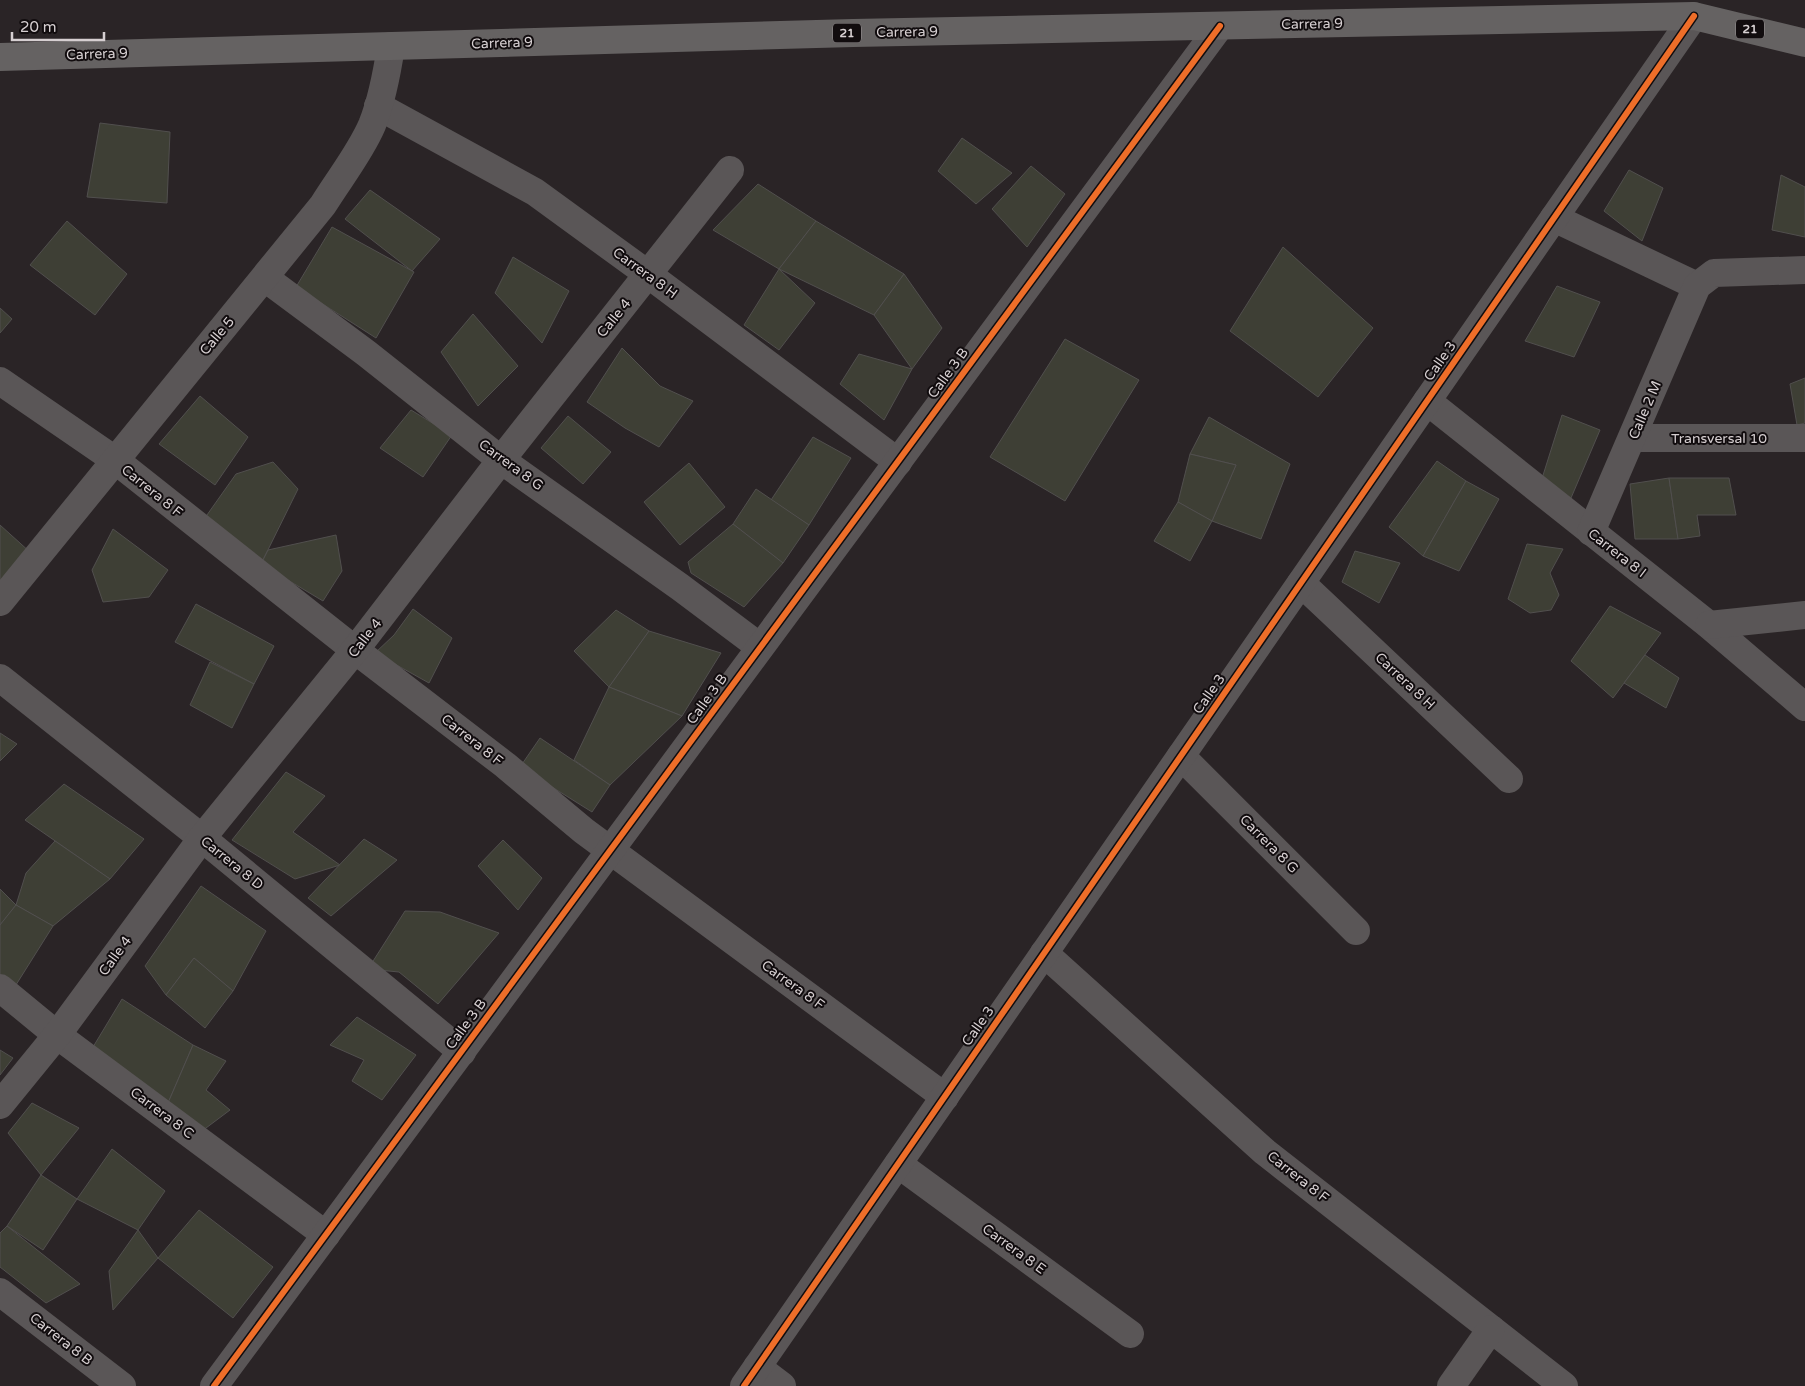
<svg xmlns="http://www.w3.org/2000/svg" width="1805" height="1386" viewBox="0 0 1805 1386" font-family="'Varela Round',sans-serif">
<rect width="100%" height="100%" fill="#2a2426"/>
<g fill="#3e3f35" stroke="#514f4e">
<polygon points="100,123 170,132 167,203 87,197"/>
<polygon points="962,138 1012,173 976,204 938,171"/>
<polygon points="1031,166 1065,194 1027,247 992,209"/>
<polygon points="1629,170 1663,188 1642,241 1604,211"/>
<polygon points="1781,175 1805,187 1805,237 1772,230"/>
<polygon points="758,184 816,221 779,269 713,230"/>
<polygon points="370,190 440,239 412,271 345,219"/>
<polygon points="67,221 127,274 95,315 30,265"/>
<polygon points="816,221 904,274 874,315 779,269"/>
<polygon points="332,227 414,272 376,338 296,287"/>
<polygon points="1283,247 1373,328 1318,397 1230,331"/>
<polygon points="513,257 569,291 542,343 495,293"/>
<polygon points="779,269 815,303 779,350 744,325"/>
<polygon points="904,274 942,328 912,369 874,315"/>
<polygon points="1557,286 1600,302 1574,357 1525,341"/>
<polygon points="0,308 12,319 0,333"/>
<polygon points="473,314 518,366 478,406 441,352"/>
<polygon points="1065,339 1139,380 1065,501 990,457"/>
<polygon points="622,348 660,386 693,401 659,447 625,428 587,402"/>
<polygon points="859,354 912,369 884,420 840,384"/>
<polygon points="1805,378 1805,423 1797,425 1790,384"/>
<polygon points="200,396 248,437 215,485 159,444"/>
<polygon points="411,410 452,435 423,477 380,448"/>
<polygon points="1562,415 1600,430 1568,505 1539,488"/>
<polygon points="568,416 611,452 583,484 541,448"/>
<polygon points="1209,417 1290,464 1261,539 1212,521 1236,465 1190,454"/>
<polygon points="813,437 851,458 809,525 771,500"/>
<polygon points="1190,454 1236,465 1212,521 1178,502"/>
<polygon points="1437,461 1466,481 1423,556 1389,527"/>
<polygon points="273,462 298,489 261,564 202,522 236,474"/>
<polygon points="689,463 725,507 680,545 644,502"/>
<polygon points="1669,478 1678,539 1635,539 1630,484"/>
<polygon points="1669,478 1729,478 1736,515 1697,515 1700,536 1678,539"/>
<polygon points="1466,481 1499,499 1459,571 1423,556"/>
<polygon points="756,489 809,525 783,563 733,524"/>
<polygon points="1178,502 1212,521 1190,561 1154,541"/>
<polygon points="733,524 783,563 744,607 691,573 688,562"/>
<polygon points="0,525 31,553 0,591"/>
<polygon points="113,529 168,570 149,597 103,602 92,570"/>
<polygon points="336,535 342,571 323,601 261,564 268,550"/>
<polygon points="1527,544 1563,549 1550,573 1559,595 1551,610 1530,613 1508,599"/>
<polygon points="1355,551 1400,563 1379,603 1342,582"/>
<polygon points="196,604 274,646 254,684 175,642"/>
<polygon points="1610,606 1661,633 1613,698 1571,661"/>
<polygon points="413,609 452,638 429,683 375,653 394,635"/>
<polygon points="616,610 649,631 609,687 574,651"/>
<polygon points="649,631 721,653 682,716 609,687"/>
<polygon points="1645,655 1679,678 1666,708 1624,683"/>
<polygon points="210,662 254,684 232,728 190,705"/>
<polygon points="609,687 682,716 610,785 574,760"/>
<polygon points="0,733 17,744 0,761"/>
<polygon points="540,738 610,785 592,812 520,767"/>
<polygon points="286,772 325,796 293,832 340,865 295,879 232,840"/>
<polygon points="64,784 144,839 110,879 25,820"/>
<polygon points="364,839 397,860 331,916 308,898"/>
<polygon points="503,840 542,878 518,910 478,866"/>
<polygon points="55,841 110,879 53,926 16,905 26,873"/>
<polygon points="201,886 266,931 233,991 194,958 166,995 145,966"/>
<polygon points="0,889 16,905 0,925"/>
<polygon points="16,905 53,926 14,988 0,980 0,925"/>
<polygon points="405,911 440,912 499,933 438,1004 399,972 368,969"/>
<polygon points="194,958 233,991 205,1028 166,995"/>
<polygon points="122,999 193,1045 168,1103 90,1052"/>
<polygon points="357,1017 416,1055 382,1100 352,1081 364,1060 330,1045"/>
<polygon points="193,1045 226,1061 206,1090 230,1110 202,1131 168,1103"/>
<polygon points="0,1050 13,1058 0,1075"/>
<polygon points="32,1103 79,1128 41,1175 8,1133"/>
<polygon points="112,1149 165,1191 138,1230 77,1199"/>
<polygon points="41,1175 77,1199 43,1250 7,1226"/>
<polygon points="199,1210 273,1267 233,1318 158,1258"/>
<polygon points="7,1226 80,1284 46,1303 0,1267 0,1233"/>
<polygon points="138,1230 158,1258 113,1310 109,1271"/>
</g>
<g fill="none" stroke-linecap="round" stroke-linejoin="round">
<g stroke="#5a5657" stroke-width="28">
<polyline points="378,106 535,192 649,275 898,462"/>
<polyline points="1554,218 1697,286"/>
<polyline points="265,278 366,353 501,460 680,587 760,647"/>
<polyline points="0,381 115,460 355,650 505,765 584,831 945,1097"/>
<polyline points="1427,401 1709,625 1805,707"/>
<polyline points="1633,438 1805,438"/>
<polyline points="1591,532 1697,286 1714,273 1805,270"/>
<polyline points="1301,583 1509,779"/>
<path d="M0 602 323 205C339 179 360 153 372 125 382 100 387 73 391 46"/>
<polyline points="1709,625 1805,615"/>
<polyline points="0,678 202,838 462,1052"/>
<polyline points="1181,756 1356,931"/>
<polyline points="1044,953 1265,1152 1564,1386"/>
<polyline points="0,988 57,1035 326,1235"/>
<polyline points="0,1105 57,1035 202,838 355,650 501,460 730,170"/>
<polyline points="898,1164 1130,1334"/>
<polyline points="0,1292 122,1386"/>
<polyline points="757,1367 782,1386"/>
<polyline points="214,1386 1220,26"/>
<polyline points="744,1386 1694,16"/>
<polyline points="1451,1386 1491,1329"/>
</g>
<polyline stroke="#656262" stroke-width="28" points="0,57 853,33 1694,16 1805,43"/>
<g stroke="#110c0e" stroke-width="9">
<g id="cycleway">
<polyline points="214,1386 1220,26"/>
<polyline points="744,1386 1694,16"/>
</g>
</g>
<use href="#cycleway" stroke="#ee6e29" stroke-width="6"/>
</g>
<g text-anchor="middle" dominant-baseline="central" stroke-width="4" stroke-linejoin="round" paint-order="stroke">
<g fill="#110c0e" stroke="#9b9496" stroke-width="1">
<rect x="1736" y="19.5" width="28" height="19" rx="4"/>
<rect x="833" y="23.5" width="28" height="19" rx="4"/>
</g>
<g font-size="12" font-weight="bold" fill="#d6cfd1">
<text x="1750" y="29">21</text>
<text x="847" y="33">21</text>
</g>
<g font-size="14" fill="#d6cfd1" stroke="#110c0e">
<text transform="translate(1312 24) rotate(-1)">Carrera 9</text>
<text transform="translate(907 32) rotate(-1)">Carrera 9</text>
<text transform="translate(502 43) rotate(-2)">Carrera 9</text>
<text transform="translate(97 54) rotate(-2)">Carrera 9</text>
<text transform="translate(645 273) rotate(36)">Carrera 8 H</text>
<text transform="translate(614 318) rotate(-51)">Calle 4</text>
<text transform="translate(217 336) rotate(-50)">Calle 5</text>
<text transform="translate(1440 361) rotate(-55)">Calle 3</text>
<text transform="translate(948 373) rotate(-54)">Calle 3 B</text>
<text transform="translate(1645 410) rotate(-67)">Calle 2 M</text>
<text x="1719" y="438">Transversal 10</text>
<text transform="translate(511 465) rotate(36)">Carrera 8 G</text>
<text transform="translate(152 491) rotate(39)">Carrera 8 F</text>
<text transform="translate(1617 553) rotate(38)">Carrera 8 I</text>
<text transform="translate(365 638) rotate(-52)">Calle 4</text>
<text transform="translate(1405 681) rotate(43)">Carrera 8 H</text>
<text transform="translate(1209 694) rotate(-55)">Calle 3</text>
<text transform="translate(707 699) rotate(-54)">Calle 3 B</text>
<text transform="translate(472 740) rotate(38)">Carrera 8 F</text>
<text transform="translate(1269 844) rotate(45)">Carrera 8 G</text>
<text transform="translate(232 863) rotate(39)">Carrera 8 D</text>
<text transform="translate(115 956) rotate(-54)">Calle 4</text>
<text transform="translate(793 985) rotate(36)">Carrera 8 F</text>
<text transform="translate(466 1024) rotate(-54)">Calle 3 B</text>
<text transform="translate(978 1026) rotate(-55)">Calle 3</text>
<text transform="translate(162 1113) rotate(37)">Carrera 8 C</text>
<text transform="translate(1298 1177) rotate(38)">Carrera 8 F</text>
<text transform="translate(1014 1249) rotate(36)">Carrera 8 E</text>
<text transform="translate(61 1339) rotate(38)">Carrera 8 B</text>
</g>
</g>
<path d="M12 32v8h92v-8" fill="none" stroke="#d6cfd1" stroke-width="2.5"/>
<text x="20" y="32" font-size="15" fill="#d6cfd1" stroke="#110c0e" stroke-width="4" paint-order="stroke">20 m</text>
</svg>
